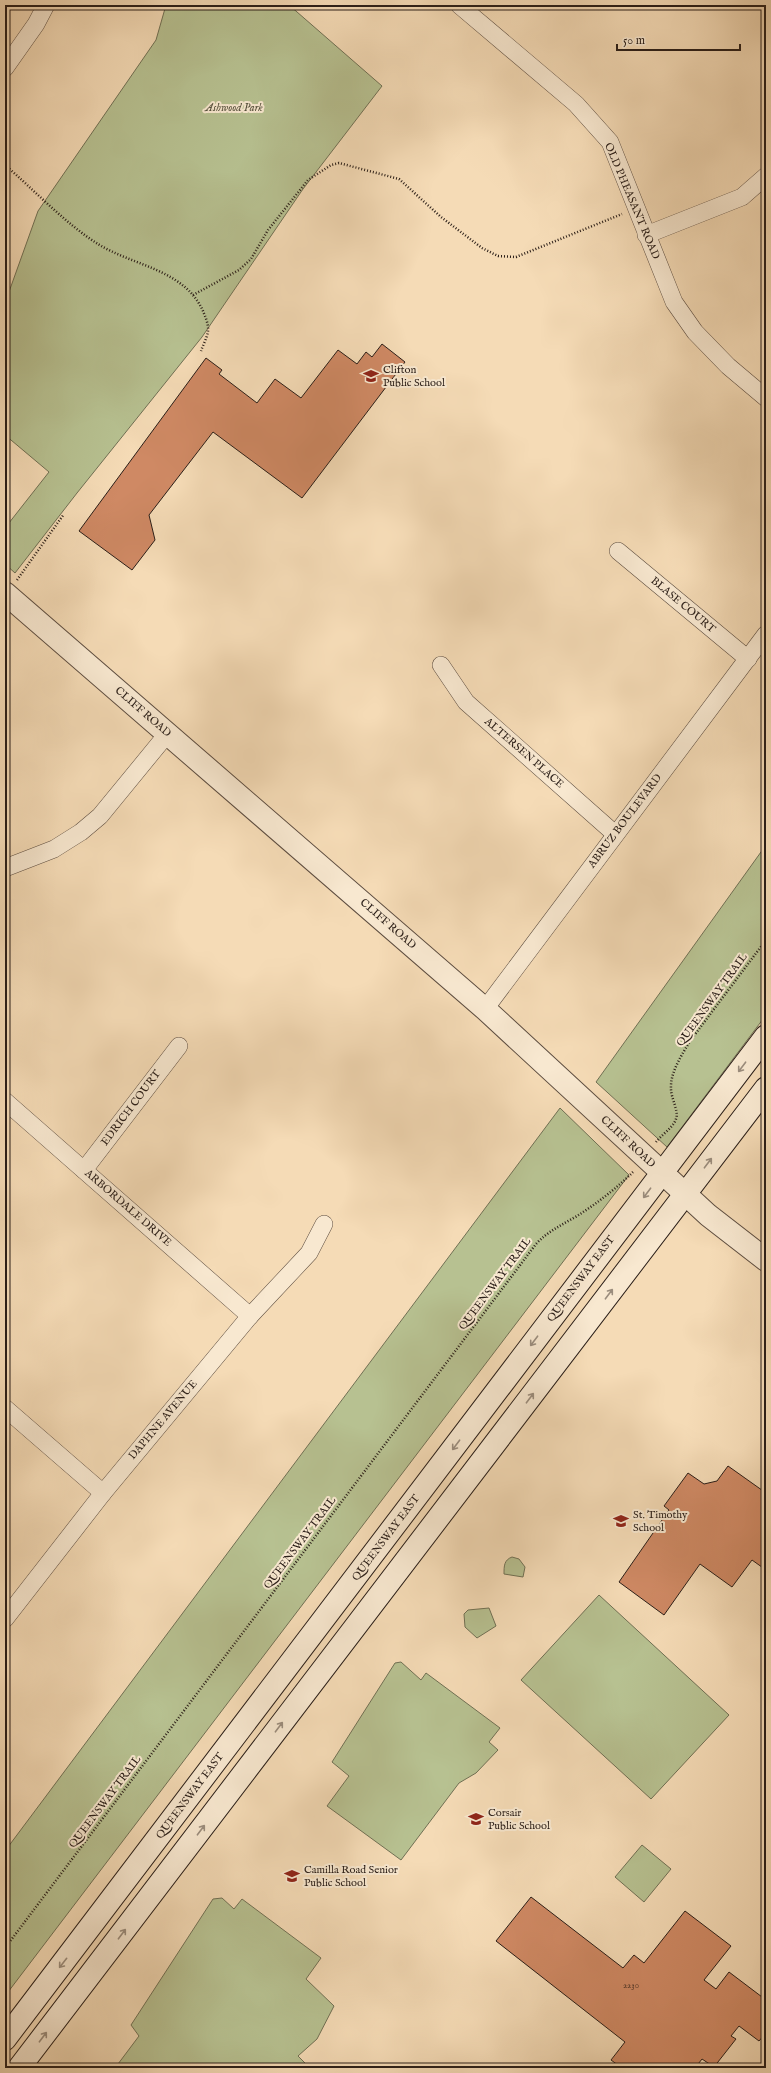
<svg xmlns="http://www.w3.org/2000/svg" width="771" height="2073" viewBox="0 0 771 2073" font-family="'IM FELL English',serif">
<rect width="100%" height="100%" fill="#f5dbb6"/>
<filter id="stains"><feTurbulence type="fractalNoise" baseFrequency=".005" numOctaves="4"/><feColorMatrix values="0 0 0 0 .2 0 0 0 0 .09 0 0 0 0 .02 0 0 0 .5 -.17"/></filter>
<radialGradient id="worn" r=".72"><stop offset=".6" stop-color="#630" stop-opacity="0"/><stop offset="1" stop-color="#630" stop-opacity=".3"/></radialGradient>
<g fill="#b7c191" stroke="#707054">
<polygon points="166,5 289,5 382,86 303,189 202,337 77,493 15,573 5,564 5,528 49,472 5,435 5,303 38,211 156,40"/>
<polygon points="766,845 766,1015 667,1147 596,1082"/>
<polygon points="560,1108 629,1175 5,1996 5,1851"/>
<path d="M512 1557 519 1559 525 1567 523 1577 504 1574C504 1566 504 1560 512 1557Z"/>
<polygon points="599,1595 729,1715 651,1799 521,1680"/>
<polygon points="489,1608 496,1626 477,1638 465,1627 464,1614 468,1610"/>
<polygon points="401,1662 421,1680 426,1673 500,1728 489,1742 498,1750 476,1773 459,1783 401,1860 327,1806 349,1776 332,1762 395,1663"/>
<polygon points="642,1845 671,1869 644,1902 615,1877"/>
<polygon points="222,1898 234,1909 242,1899 321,1958 306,1979 334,2006 317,2039 298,2056 310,2068 115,2068 139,2036 131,2025 213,1899"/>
</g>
<g fill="#cf8964" stroke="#2a1e18">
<polygon points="382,344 405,362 302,498 213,432 149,515 155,540 132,570 79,531 206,358 222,370 219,374 257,403 275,379 301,398 338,350 357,364 366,352 372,357"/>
<polygon points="728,1466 766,1493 766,1570 752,1560 732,1587 700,1564 664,1615 619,1582 669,1510 664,1506 688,1473 704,1484 717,1481"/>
<polygon points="531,1897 623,1968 634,1955 644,1963 685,1911 731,1946 704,1980 716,1989 729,1972 766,2000 766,2033 759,2041 739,2026 731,2036 736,2039 714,2067 702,2059 695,2068 622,2068 611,2060 625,2042 496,1941"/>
</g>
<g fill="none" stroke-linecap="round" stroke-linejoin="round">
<g stroke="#5d4d40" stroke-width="18">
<g id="minor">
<polyline points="459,5 576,104 610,142 674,302 695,332 728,366 766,398"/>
<polyline points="5,68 36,24 46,5"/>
<polyline points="646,235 742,197 766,176"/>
<polyline points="618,551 748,659"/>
<polyline points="441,665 466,702 615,834"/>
<polyline points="5,868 54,849 81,832 100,816 168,733"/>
<polyline points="485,1009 766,634"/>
<polyline points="5,1101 250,1316"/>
<polyline points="84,1170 179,1046"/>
<polyline points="5,1408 103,1493"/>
<polyline points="5,1619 103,1493 250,1316 309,1253 324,1224"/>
</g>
</g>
<g stroke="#5d4d40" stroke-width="24">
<polyline id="tertiary" points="5,593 485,1009 708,1215 766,1260"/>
</g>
<g stroke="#2a1e18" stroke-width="24">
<g id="secondary">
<polyline points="5,2039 766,1036"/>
<polyline points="19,2068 766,1088"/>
</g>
</g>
<g stroke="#2a1e18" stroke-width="2.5" stroke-dasharray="1 2" stroke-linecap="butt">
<path d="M5 165C33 189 67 225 98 244 133 266 184 269 203 311 205 316 209 325 208 331 207 338 203 345 201 351"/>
<polyline points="193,295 239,270 251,259 268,230 308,180 331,165 339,163 399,179 441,217 482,248 498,256 516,257 622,214"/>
<polyline points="17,580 64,514"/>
<path d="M656 1142C661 1135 673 1128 676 1119 679 1111 671 1098 671 1089 670 1072 682 1055 690 1041L766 940"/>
<path d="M5 1948 536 1244C548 1231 562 1225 577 1216 596 1204 617 1188 633 1172"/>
</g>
<use href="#minor" stroke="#f8e8d0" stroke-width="17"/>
<use href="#tertiary" stroke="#f8e8d0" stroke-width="22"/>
<use href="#secondary" stroke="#f8e8d0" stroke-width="22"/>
</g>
<defs><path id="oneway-shaft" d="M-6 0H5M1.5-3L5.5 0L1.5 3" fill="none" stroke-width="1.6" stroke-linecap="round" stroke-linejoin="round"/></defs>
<g stroke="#9b8d7d">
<use href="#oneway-shaft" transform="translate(742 1067) rotate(127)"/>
<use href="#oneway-shaft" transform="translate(708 1163) rotate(-53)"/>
<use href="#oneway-shaft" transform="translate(647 1193) rotate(127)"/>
<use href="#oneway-shaft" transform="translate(609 1294) rotate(-53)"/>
<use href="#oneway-shaft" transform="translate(534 1341) rotate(127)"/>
<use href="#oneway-shaft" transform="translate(530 1398) rotate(-53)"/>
<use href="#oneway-shaft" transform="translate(456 1445) rotate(127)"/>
<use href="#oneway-shaft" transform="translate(279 1727) rotate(-53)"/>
<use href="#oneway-shaft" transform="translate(201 1830) rotate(-53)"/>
<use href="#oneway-shaft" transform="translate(122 1934) rotate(-53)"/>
<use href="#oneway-shaft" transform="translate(63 1963) rotate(128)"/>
<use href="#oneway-shaft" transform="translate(43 2037) rotate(-53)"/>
</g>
<defs>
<g id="school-bare" transform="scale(1.2)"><path d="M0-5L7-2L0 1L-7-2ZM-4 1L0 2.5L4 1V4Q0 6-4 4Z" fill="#8f2418" stroke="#f8e8d0" stroke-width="2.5" paint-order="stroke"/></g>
</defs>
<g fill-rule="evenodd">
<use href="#school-bare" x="371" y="376"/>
<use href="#school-bare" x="621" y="1521"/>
<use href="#school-bare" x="476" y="1819"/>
<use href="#school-bare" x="292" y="1876"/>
</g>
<g text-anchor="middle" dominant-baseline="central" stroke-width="4" stroke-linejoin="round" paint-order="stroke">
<g font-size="9" fill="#53392b">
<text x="631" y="1985">2230</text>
</g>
<g font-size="11" font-style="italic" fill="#544f3c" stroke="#f8e8d0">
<text x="234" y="108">Ashwood Park</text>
</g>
<g font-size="11" fill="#2a1e18" stroke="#f8e8d0">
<text transform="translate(632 201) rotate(67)">OLD PHEASANT ROAD</text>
<text transform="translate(683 605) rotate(40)">BLASE COURT</text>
<text transform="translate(143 712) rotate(41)">CLIFF ROAD</text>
<text transform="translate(524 753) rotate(41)">ALTERSEN PLACE</text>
<text transform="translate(625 821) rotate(-53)">ABRUZ BOULEVARD</text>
<text transform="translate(388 924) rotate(41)">CLIFF ROAD</text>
<text transform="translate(712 1000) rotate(-54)">QUEENSWAY TRAIL</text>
<text transform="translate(131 1108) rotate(-53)">EDRICH COURT</text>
<text transform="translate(628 1142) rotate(43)">CLIFF ROAD</text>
<text transform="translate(128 1208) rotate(41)">ARBORDALE DRIVE</text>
<text transform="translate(581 1279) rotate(-53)">QUEENSWAY EAST</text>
<text transform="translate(495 1284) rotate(-53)">QUEENSWAY TRAIL</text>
<text transform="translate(163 1420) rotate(-50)">DAPHNE AVENUE</text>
<text transform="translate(386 1538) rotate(-53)">QUEENSWAY EAST</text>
<text transform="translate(300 1543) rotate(-53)">QUEENSWAY TRAIL</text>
<text transform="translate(190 1796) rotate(-53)">QUEENSWAY EAST</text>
<text transform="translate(105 1802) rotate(-53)">QUEENSWAY TRAIL</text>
</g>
<g font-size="11" fill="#2a1e18" stroke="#f8e8d0" text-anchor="start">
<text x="383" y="370">Clifton<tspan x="383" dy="13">Public School</tspan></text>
<text x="633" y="1515">St. Timothy<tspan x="633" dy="13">School</tspan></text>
<text x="488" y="1813">Corsair<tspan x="488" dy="13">Public School</tspan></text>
<text x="304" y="1870">Camilla Road Senior<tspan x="304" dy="13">Public School</tspan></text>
</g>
</g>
<rect width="771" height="2073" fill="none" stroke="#f5dbb6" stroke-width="20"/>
<rect x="6" y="6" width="759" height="2061" fill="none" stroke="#2a1e18" stroke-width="2"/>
<rect x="10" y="10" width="751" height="2053" fill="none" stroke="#2a1e18"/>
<path d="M617 44v6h123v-6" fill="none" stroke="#2a1e18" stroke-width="2"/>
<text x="623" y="44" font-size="12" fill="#2a1e18" stroke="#f8e8d0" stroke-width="3" paint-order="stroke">50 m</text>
<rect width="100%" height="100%" filter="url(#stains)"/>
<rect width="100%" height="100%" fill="url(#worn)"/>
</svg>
